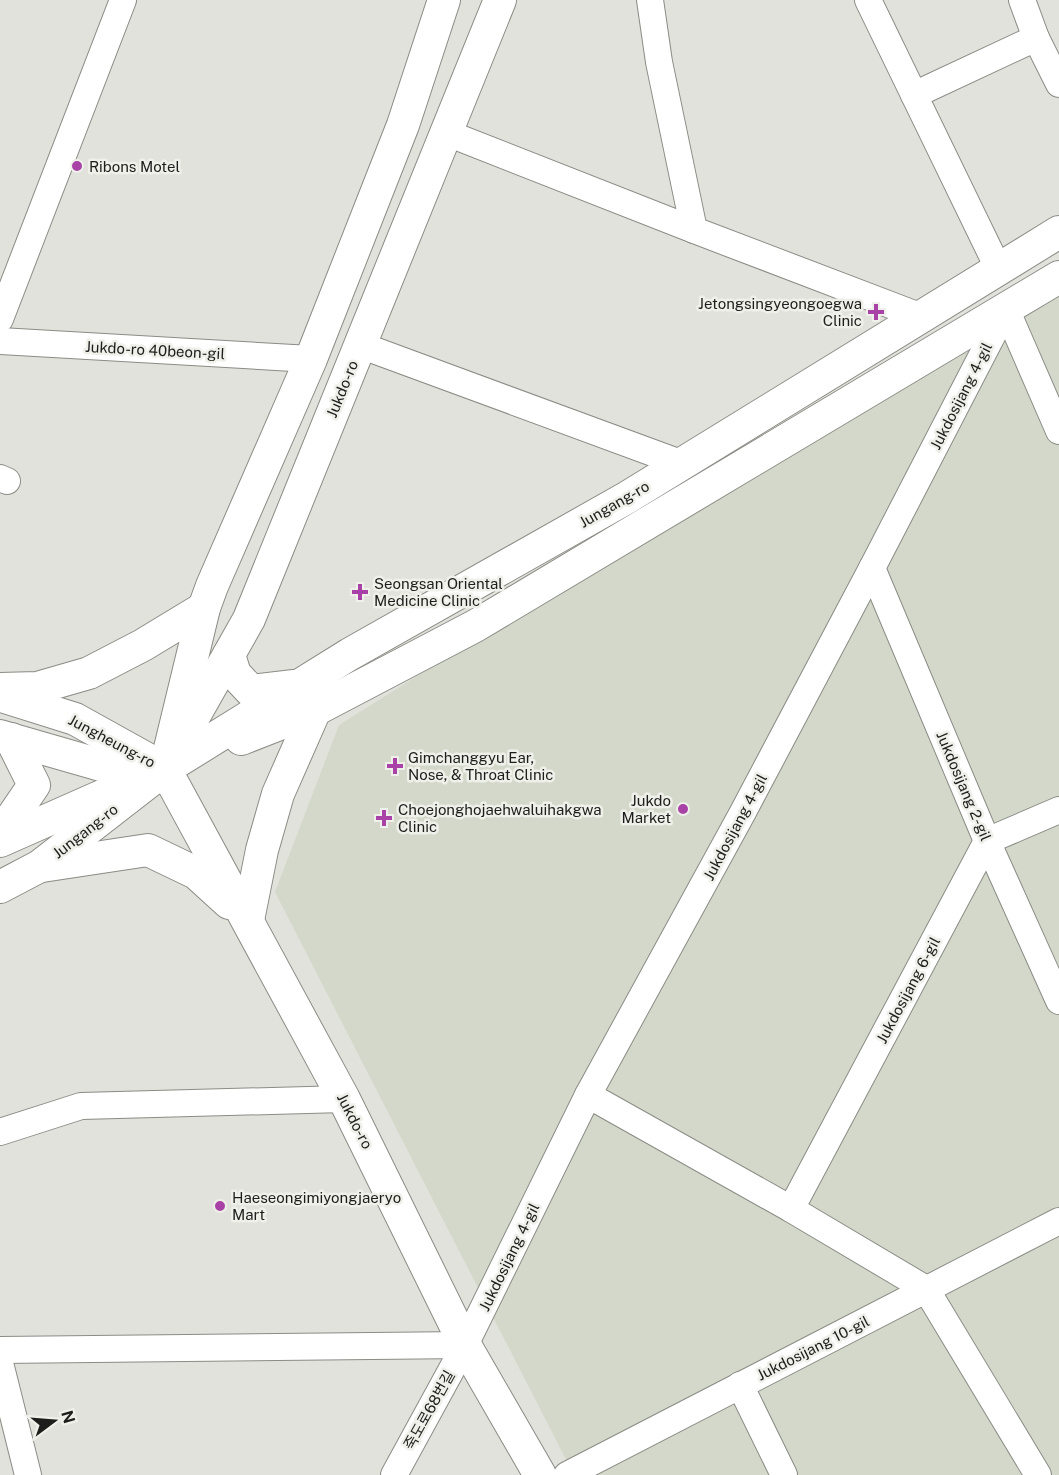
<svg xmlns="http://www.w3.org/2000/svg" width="1059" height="1475" viewBox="0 0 1059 1475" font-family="'Public Sans','Noto Sans KR',sans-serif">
<rect width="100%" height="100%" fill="#e1e2db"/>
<polygon fill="#d4d8ca" points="1059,277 1059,1475 574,1475 275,892 339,725 982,322"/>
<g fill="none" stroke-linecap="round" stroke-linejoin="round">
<g stroke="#8a8c85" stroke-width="28">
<g id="minor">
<polyline points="650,0 659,62 694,230"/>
<polyline points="868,0 999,270"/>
<polyline points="1022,0 1036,38"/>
<polyline points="914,95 1036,38 1059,84"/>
<polyline points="447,133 694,230 922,317"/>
<polyline points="1006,309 1059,431"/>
<polyline points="0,319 123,0"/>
<polyline points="0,341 311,359"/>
<polyline points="360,345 683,464"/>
<polyline points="0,478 7,481"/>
<polyline points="872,568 987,841 1059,1001"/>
<polyline points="588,1095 791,1209 926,1289 1038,1475"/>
<polyline points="0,1132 81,1106 344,1099"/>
<polyline points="791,1209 987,841 1059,810"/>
<polyline points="0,1350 465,1345"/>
<polyline points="0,1363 28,1475"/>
<polyline points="740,1385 784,1475"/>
<polyline points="394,1475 465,1345 588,1095 743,812 872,568 1006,309"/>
<polyline points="567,1475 1059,1221"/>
</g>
</g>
<g stroke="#8a8c85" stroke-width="34">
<g id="major">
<polyline points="444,0 403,125 311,359 212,586 204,608 165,769 344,1099 465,1345 540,1475"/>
<polyline points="229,655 235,674 251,691 294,686"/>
<polyline points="0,689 37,688 89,673 143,645 204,608"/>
<polyline points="2,696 75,719 165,769"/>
<polyline points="184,734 249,619 500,0"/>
<polyline points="0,736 104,766 158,768"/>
<polyline points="241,739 315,710 475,626 1059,277"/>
<polyline points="0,835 34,785 11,739"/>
<polyline points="0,841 120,788"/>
<polyline points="42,866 148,850 196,873 229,903"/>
<polyline points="0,887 40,866 165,769 350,654 628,497 1059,232"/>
<polyline points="248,920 262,850 278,794 315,710"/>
</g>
</g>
<use href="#minor" stroke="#fff" stroke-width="26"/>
<use href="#major" stroke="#fff" stroke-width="32"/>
</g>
<g fill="#a842a6" stroke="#eef0e9" stroke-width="2">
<circle cx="77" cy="166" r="6"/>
<path d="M873 303h6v6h6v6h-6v6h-6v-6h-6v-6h6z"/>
<path d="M357 583h6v6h6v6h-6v6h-6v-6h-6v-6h6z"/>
<path d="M392 757h6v6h6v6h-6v6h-6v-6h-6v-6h6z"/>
<circle cx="683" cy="809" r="6"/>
<path d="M381 809h6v6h6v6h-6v6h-6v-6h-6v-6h6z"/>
<circle cx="220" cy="1206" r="6"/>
</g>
<g text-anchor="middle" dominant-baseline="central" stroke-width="5" stroke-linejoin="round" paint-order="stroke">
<g font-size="15" fill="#1d1d1b" stroke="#eef0e9" text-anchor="start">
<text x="89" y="166">Ribons Motel</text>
<text x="862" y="303" text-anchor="end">Jetongsingyeongoegwa<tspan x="862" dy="17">Clinic</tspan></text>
<text x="374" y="583">Seongsan Oriental<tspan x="374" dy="17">Medicine Clinic</tspan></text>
<text x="408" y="757">Gimchanggyu Ear,<tspan x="408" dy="17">Nose, &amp; Throat Clinic</tspan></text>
<text x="671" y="800" text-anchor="end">Jukdo<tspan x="671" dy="17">Market</tspan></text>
<text x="398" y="809">Choejonghojaehwaluihakgwa<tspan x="398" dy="17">Clinic</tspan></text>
<text x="232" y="1197">Haeseongimiyongjaeryo<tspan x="232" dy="17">Mart</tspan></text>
</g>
<g font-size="15" fill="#1d1d1b" stroke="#eef0e9">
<text transform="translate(155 350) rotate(3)">Jukdo-ro 40beon-gil</text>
<text transform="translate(342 389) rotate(-68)">Jukdo-ro</text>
<text transform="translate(961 396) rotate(-63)">Jukdosijang 4-gil</text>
<text transform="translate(614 504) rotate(-30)">Jungang-ro</text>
<text transform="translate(112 741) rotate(28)">Jungheung-ro</text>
<text transform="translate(964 786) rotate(67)">Jukdosijang 2-gil</text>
<text transform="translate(735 827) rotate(-62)">Jukdosijang 4-gil</text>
<text transform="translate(85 831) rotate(-38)">Jungang-ro</text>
<text transform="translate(908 990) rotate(-62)">Jukdosijang 6-gil</text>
<text transform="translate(355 1121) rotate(63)">Jukdo-ro</text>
<text transform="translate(509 1257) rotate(-64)">Jukdosijang 4-gil</text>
<text transform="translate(813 1348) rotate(-27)">Jukdosijang 10-gil</text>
<text transform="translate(429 1410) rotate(-61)">죽도로68번길</text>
</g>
</g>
<g transform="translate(54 1421) rotate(74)" stroke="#eef0e9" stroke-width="4.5" paint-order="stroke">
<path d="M0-4.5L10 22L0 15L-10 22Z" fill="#1d1d1b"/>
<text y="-9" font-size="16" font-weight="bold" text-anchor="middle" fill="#1d1d1b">N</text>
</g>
</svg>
